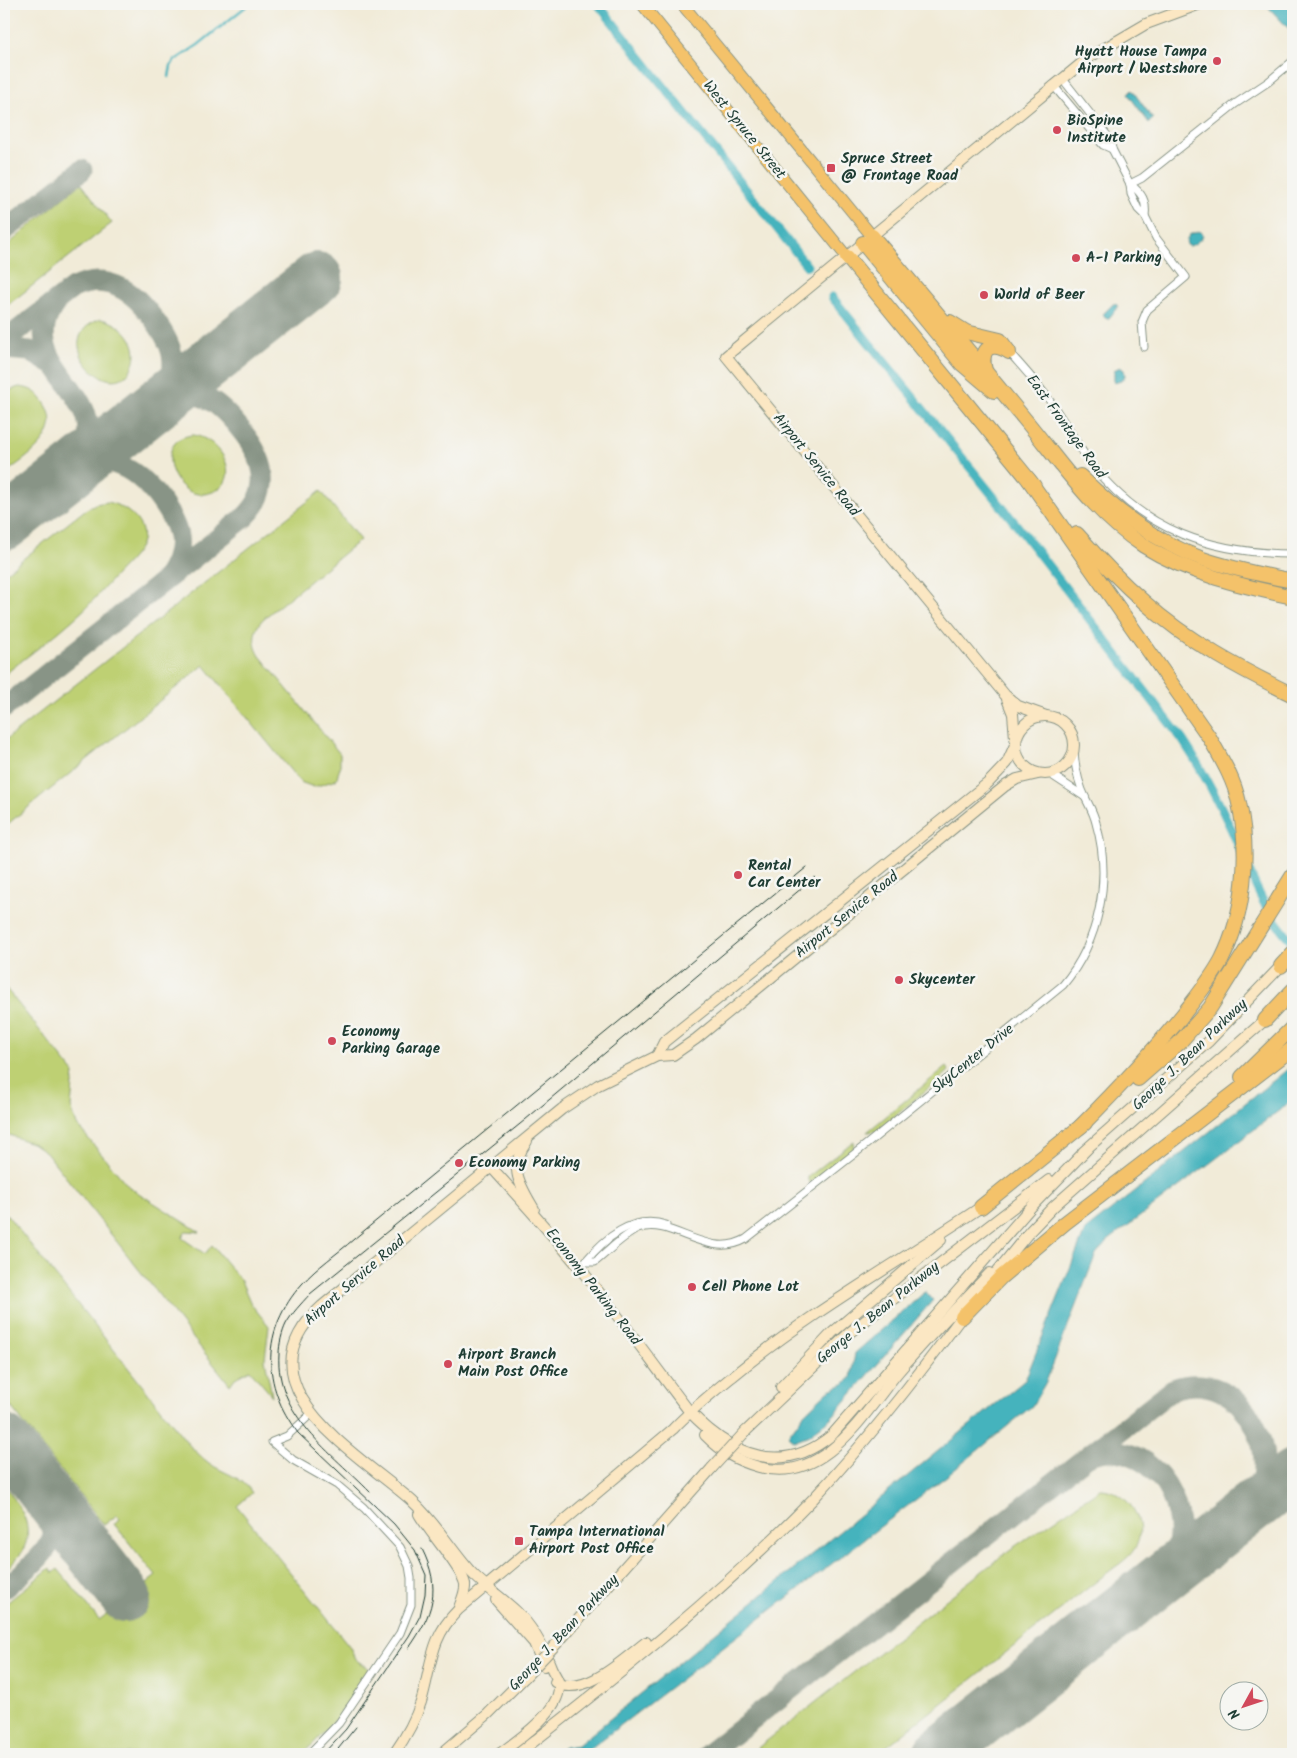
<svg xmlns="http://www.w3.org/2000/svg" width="1297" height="1758" viewBox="0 0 1297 1758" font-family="Kalam,sans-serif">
<rect width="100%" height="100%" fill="#f6f6f2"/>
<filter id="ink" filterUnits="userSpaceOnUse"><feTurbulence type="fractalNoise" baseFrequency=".02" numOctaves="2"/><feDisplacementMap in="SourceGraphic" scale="10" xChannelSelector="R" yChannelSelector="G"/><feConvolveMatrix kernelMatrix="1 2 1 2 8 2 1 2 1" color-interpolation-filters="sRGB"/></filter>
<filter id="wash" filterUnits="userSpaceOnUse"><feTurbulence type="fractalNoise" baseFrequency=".0096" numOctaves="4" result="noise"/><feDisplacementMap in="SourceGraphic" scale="20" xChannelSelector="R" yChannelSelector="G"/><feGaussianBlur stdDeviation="1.12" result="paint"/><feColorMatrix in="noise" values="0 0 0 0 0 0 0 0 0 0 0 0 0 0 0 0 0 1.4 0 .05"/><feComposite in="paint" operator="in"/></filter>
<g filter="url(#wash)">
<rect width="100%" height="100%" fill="#f1ebd8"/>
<g fill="#bed073" stroke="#6e8654">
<polygon points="81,183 112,223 4,308 4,248"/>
<path d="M100 319C123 322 144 346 131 369 110 406 46 339 100 319Z"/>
<path d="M19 387C31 388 37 392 44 402 67 434 25 458 4 474V392Z"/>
<path d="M194 435C228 442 244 489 204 494 171 498 152 437 194 435Z"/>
<path d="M321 491 360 540 263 619C253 630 252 643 260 656L340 754V768L336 780 314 787 300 782 204 665 4 827V741Z"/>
<path d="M108 502C125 506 149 523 141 544 136 556 123 567 114 577 102 590 89 606 75 618 53 638 27 656 4 675V574L85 510 95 504Z"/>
<polygon points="4,986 74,1073 71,1107 77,1125 129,1187 200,1232 186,1231 182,1238 205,1254 212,1245 241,1281 251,1304 269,1326 265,1359 272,1396 250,1370 235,1378 230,1385 46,1152 34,1144 4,1133"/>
<polygon points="946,1067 949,1071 941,1078 877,1131 867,1132"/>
<polygon points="854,1141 853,1150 810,1183 808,1181 808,1177"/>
<path d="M4 1211 190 1446C197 1452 202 1458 209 1463 222 1473 244 1477 252 1493L237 1506 350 1647 355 1659 369 1669C351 1701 330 1730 302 1754H4V1605L50 1568 53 1573 58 1569 99 1620 156 1576 114 1524 120 1519 117 1515 104 1525 4 1398Z"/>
<path d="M4 1485C29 1517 41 1541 4 1571Z"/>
<path d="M1100 1489C1127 1489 1150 1523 1135 1548 1128 1560 1113 1568 1102 1577L877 1754H750L1008 1551Z"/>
</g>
<g fill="#44b3bd" stroke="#327878">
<polygon points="1270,4 1293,4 1293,33 1269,8"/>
<polygon points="1132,90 1153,119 1149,123 1128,94"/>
<path d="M1199 231 1203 235C1202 239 1192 247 1188 246L1186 242 1189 235Z"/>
<polygon points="1113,304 1116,304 1118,307 1109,318 1105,318 1103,314"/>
<polygon points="1120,367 1124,370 1125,376 1121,381 1114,383 1114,370"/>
<polygon points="1293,1065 1293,1100 1109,1240 1096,1254 1046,1382 1032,1406 948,1475 583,1754 554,1754 564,1747 578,1745 1025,1380 1085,1231"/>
<polygon points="925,1292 933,1300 832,1417 809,1435 794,1441 788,1436 803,1415 828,1391 844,1384 851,1378 855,1353"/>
</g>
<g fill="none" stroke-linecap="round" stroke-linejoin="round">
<polyline stroke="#44b3bd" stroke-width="2.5" points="169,77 171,66 174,61 198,45 249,4"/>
<g stroke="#44b3bd" stroke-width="9">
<polyline points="598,4 807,266"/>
<path d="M832 297 1015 523 1182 739C1202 769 1218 800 1233 833 1250 871 1262 912 1293 942"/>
</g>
<g stroke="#889486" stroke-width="21">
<polyline points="4,231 82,170"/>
<path d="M4 341 73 288C105 273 130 288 149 313 173 343 183 366 160 401"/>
<polyline points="4,349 30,351 53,365"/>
<path d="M68 476C103 448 133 466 157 496 178 524 188 545 167 577"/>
<path d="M12 516C33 499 63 482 79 459 122 397 7 364 57 301"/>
<path d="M4 708 245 517C275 488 264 458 241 430 218 401 198 384 160 401"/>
<path d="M1088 1456C1145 1431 1194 1504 1175 1554 1164 1584 1120 1611 1096 1631"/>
<path d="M4 1588C29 1568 65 1543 55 1506"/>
<path d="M708 1754 1173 1389C1242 1364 1292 1460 1247 1511"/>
</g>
<g stroke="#889486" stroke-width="52">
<polyline points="4,525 317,278"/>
<polyline points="4,1441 125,1596"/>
<polyline points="939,1754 1293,1475"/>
</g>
</g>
</g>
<g filter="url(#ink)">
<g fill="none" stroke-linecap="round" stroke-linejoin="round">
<g stroke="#889486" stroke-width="9">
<g id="street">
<polyline points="1062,78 1110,139 1112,149 1130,184 1131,194 1138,209 1145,216 1156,238 1186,277 1147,310 1142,322 1144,347"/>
<polyline points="1053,85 1103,145 1112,149"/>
<polyline points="1130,184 1142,178 1235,104 1268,82 1293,61"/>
<path d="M1130 184C1142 193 1147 201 1145 216"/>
<path d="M1009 352C1023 368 1038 384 1050 401 1065 422 1077 445 1092 465 1145 532 1212 553 1293 554"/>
<polyline points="1050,774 1085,797"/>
<path d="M585 1262H595C608 1252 622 1236 638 1229 672 1216 707 1261 746 1239L867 1144 1063 985C1100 941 1112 878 1096 823 1094 814 1090 807 1086 799 1079 785 1075 766 1074 751"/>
<path d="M584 1263C604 1239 632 1214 666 1225"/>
<polyline points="309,1754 339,1723 400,1633 411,1605 411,1578 409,1566 400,1547 364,1508 337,1485 293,1460 272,1442 287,1436 311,1414"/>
</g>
</g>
<g stroke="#889486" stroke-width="12">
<g id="secondary">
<polyline points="1007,699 1013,714 1015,738"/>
<circle cx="1045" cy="745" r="29"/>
<polyline points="1046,716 1018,706 1005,695 726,356 1088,58 1146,24 1200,4"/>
<polyline points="657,1056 664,1042 988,783 1007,763 1015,745"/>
<path d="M527 1141C508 1168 519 1183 534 1209"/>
<polyline points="1083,1152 1208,1042 1281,966"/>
<path d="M491 1167C522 1201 553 1235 582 1271 619 1316 653 1364 689 1411 730 1454 780 1478 832 1435L1031 1207 1088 1148"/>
<polyline points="987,1284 1030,1231 1054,1206 1265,1020"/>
<polyline points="781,1387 832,1333 941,1240"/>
<polyline points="746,1431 849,1333 1049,1180"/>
<path d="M705 1435C722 1452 735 1460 759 1467 825 1485 864 1413 899 1371 928 1337 959 1305 990 1273"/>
<path d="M419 1514C429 1532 462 1568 465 1584 466 1592 461 1601 459 1608"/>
<polyline points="496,1600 534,1643 544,1666"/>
<polyline points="561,1639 712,1468"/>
<path d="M555 1682C583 1699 624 1659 646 1642"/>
<path d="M394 1754C405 1738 415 1721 421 1702 432 1666 429 1639 458 1610L673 1429C692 1409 712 1393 733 1376 810 1312 898 1263 981 1207"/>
<polyline points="441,1754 488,1714 525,1677"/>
<path d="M499 1754C517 1741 561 1711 559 1685 559 1679 553 1673 551 1667 543 1646 533 1627 516 1611 501 1597 484 1586 470 1571 450 1548 435 1522 412 1501 358 1453 234 1385 322 1306L562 1109 598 1085 657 1056 673 1055 696 1039 1005 786 1017 779 1038 774"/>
<path d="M518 1754C620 1674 723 1592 813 1499 868 1440 918 1376 966 1311"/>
</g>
</g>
<g stroke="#889486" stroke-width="13">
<g id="primary">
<polyline points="642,4 847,257"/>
<polyline points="682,4 872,236"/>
</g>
</g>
<g stroke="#889486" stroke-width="16">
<g id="highway">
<path d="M872 236C924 297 976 360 1027 422 1063 466 1095 514 1144 546 1189 574 1242 586 1293 597"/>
<polyline points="863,243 962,364 994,391"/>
<polyline points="847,257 1034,486"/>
<polyline points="950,322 966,332 1000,340 1009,352"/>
<path d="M985 371C980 351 988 340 1008 351"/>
<path d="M1080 476C1116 511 1155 542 1203 559 1232 569 1263 575 1293 581"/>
<path d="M1029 480 1209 737C1221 758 1234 779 1239 803 1250 852 1245 913 1222 959 1212 978 1198 995 1185 1012 1152 1053 1117 1090 1080 1127"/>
<path d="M1077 534C1098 558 1120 581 1144 602 1187 641 1242 670 1293 695"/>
<polyline points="1281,966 1293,953"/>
<polyline points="1265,1020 1293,990"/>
<polyline points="1242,1077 1293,1027"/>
<polyline points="1138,1079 1179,1043 1210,1008 1293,875"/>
<polyline points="981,1207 1085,1123"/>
<polyline points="962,1317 1001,1277 1065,1223 1293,1048"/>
</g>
</g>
<use href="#street" stroke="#fff" stroke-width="7"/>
<use href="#secondary" stroke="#fbe7c3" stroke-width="10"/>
<use href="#primary" stroke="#f4c26a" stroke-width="11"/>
<use href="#highway" stroke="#f4c26a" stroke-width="14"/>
<g stroke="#1f3d34" stroke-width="1">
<path d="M370 1492C332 1453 275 1415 279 1354 279 1345 282 1332 286 1324 292 1313 301 1304 310 1294L525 1120 815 877"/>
<path d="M409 1648C433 1614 442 1589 422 1549"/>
<path d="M323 1754 346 1729 409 1636 420 1616 425 1594 426 1575 415 1550 394 1524 298 1433C261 1385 261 1330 302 1284 317 1267 337 1254 354 1239L807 867"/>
<polyline points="334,1754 356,1727"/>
</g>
<g stroke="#889486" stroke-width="12" stroke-linecap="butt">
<g id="secondary-bridge">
<polyline points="712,1468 746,1431"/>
<polyline points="525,1677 561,1639"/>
</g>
</g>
<use href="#secondary-bridge" stroke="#fbe7c3" stroke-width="10"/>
</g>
</g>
<g fill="#d1495b" stroke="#f6f6f2" stroke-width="2">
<circle cx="1217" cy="61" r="5"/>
<circle cx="1057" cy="130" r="5"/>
<rect x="826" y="163" width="10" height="10" rx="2.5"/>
<circle cx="1076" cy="258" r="5"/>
<circle cx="984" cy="295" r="5"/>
<circle cx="738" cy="875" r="5"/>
<circle cx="899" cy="980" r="5"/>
<circle cx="332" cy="1041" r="5"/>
<circle cx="459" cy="1163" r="5"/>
<circle cx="692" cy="1287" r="5"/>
<circle cx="448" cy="1364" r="5"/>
<rect x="514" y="1536" width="10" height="10" rx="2.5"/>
</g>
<g text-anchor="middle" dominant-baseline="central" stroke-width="5" stroke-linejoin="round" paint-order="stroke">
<g font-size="15" font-weight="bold" fill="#1f3d34" stroke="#f6f6f2" text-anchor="start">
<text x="1207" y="52" text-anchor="end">Hyatt House Tampa<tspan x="1207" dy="17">Airport / Westshore</tspan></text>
<text x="1067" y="121">BioSpine<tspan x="1067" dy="17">Institute</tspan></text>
<text x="841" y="159">Spruce Street<tspan x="841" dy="17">@ Frontage Road</tspan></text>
<text x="1086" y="258">A-1 Parking</text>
<text x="994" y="295">World of Beer</text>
<text x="748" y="866">Rental<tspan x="748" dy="17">Car Center</tspan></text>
<text x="909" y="980">Skycenter</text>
<text x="342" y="1032">Economy<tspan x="342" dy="17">Parking Garage</tspan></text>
<text x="469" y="1163">Economy Parking</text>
<text x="702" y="1287">Cell Phone Lot</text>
<text x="458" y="1355">Airport Branch<tspan x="458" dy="17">Main Post Office</tspan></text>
<text x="529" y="1532">Tampa International<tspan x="529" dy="17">Airport Post Office</tspan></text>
</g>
<g font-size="15" fill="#1f3d34" stroke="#f6f6f2">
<text transform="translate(744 130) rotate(51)">West Spruce Street</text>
<text transform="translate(1066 427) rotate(54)">East Frontage Road</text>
<text transform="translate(816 465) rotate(51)">Airport Service Road</text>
<text transform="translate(847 915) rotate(-39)">Airport Service Road</text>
<text transform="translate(1190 1055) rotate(-44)">George J. Bean Parkway</text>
<text transform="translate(973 1059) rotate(-39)">SkyCenter Drive</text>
<text transform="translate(355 1281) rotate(-41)">Airport Service Road</text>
<text transform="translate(593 1287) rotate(52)">Economy Parking Road</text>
<text transform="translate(878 1313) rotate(-39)">George J. Bean Parkway</text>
<text transform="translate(564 1633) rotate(-47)">George J. Bean Parkway</text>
</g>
</g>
<rect width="1297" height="1758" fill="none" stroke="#f6f6f2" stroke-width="20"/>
<g transform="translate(1244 1706) rotate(230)"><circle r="24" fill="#f6f6f2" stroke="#a0aca6"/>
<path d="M0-4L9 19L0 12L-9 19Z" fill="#d1495b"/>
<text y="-8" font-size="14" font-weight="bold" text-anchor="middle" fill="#1f3d34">N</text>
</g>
</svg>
